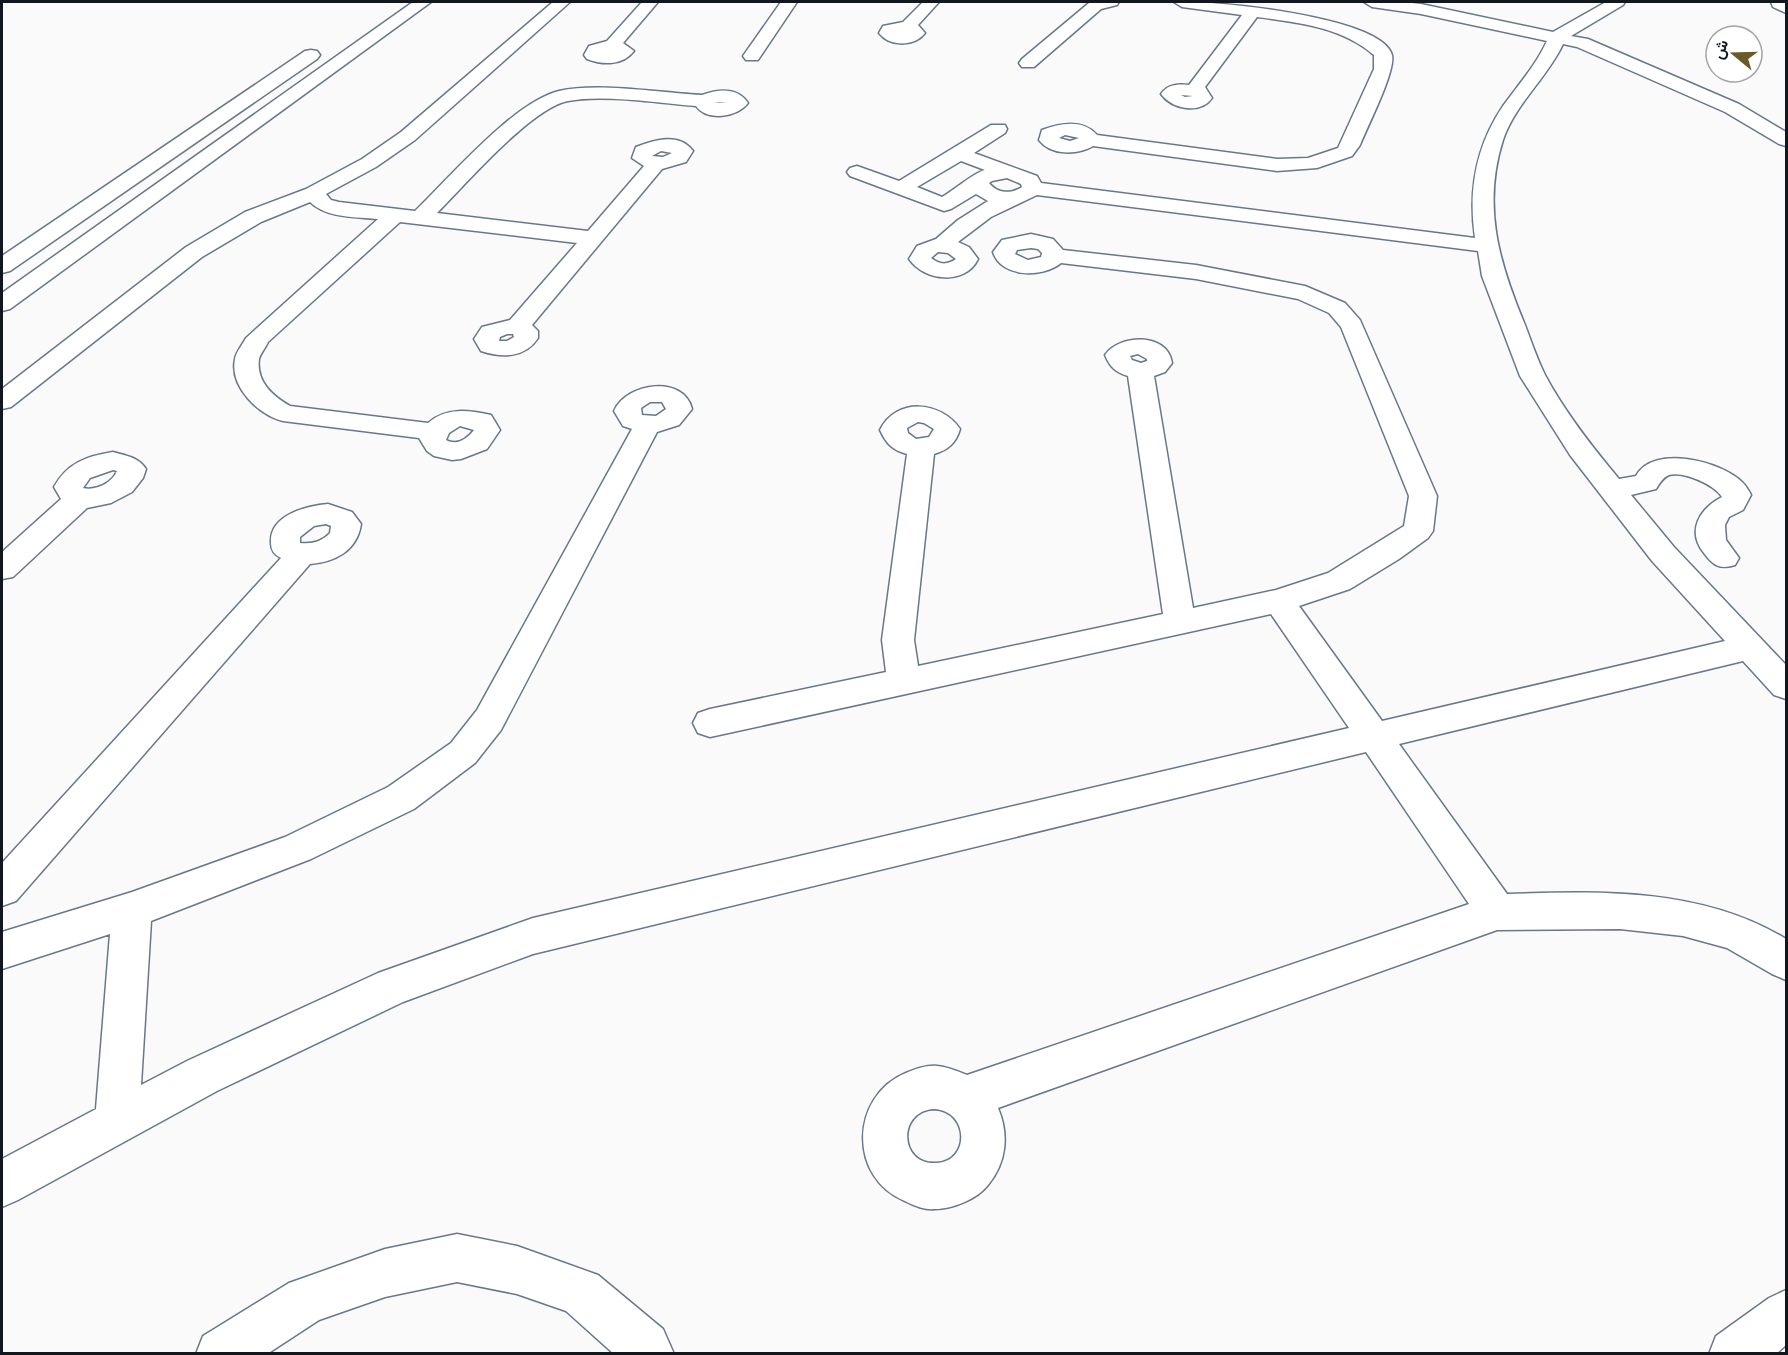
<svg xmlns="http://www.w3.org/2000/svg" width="1788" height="1355" viewBox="0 0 1788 1355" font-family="'Fira Sans Condensed',Vazirmatn,sans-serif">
<rect width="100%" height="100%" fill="#fafafa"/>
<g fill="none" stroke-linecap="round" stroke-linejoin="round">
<g stroke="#69778b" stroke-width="3">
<g id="minor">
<path d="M553 2H570L415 140 376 167 326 194 331 200 339 202 415 211C450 177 514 102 559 91 598 82 661 93 702 95 719 89 737 87 748 103 738 117 707 122 696 106 659 103 602 94 568 101 531 108 465 185 437 213L588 231 644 166 632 158 636 147C654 140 679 132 693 151L686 162 662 169 532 325 538 331V338C525 358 502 358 481 351L474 339 482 327 510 320 577 243 400 222 268 342C266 347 260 354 259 359 256 382 273 396 290 406L428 423C446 407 469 410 491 415L500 430 487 449 461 459 452 460 434 456 427 451 419 438 283 421C259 415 229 387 235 359 236 352 243 344 246 338L378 219C356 217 326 218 310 202L261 222 202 257 11 407 2 409V389L186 247 245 212 306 189 362 159 401 132ZM719 102H728L714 103ZM661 151 672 153 663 157 652 156ZM507 334H513L514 337 507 341H499L500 337ZM460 426 474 430C467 439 457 446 446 440L449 433Z"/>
<path d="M642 2H658L623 43 634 51C622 66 603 65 587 59L584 55 589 46 607 41Z"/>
<polygon points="781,2 797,2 758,60 746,60 743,56"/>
<path d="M923 2H939L918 25 925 33C914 47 890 47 879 33L883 26 903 22Z"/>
<polygon points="1094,2 1119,2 1117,5 1101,9 1034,67 1022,67 1019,63 1022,59 1089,3"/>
<path d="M1174 2C1209 0 1382 16 1392 55 1396 71 1367 127 1360 145L1352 156 1317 168 1277 171 1093 146C1078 155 1051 156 1039 140L1042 130C1061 123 1083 119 1097 135L1277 159 1308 158 1338 148 1374 69V55C1342 27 1297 22 1257 17L1205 87 1212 98C1200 115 1172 109 1161 94 1168 84 1178 84 1189 85L1242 15 1182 7ZM1181 95 1193 96 1185 97ZM1065 135 1079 138 1070 141 1059 138Z"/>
<path d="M1364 2H1402L1421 4 1553 32 1606 2H1625L1623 5 1571 36 1588 39 1739 104 1786 132V146L1779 144 1725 112 1577 47 1563 44C1547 78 1515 104 1503 140 1482 206 1499 263 1525 325 1531 341 1537 359 1545 375 1564 411 1593 448 1619 479L1636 476C1653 444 1722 461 1743 483 1746 486 1749 491 1751 495L1743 510 1729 517 1725 525 1726 540 1739 558 1735 565C1719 570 1713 565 1704 553 1686 531 1700 508 1722 497 1715 485 1684 471 1669 475 1662 478 1660 483 1656 489L1631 495 1674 547 1786 665V699L1774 695 1743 661 1399 744 1507 894C1602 891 1702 888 1786 939V980L1772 974 1727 948 1683 936 1620 929 1497 930 998 1108C1009 1134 1007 1162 988 1185 977 1199 953 1209 935 1209 924 1210 915 1206 905 1201 848 1178 850 1096 906 1073 916 1069 926 1065 937 1066 948 1067 957 1071 967 1075L1469 904 1366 752 533 954 403 1002 217 1091 18 1200 2 1207V1159L96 1109 110 934 2 969V932L132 892 285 837 388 787 451 743 477 710 632 429 623 426 614 411C627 382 684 375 692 409L679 425 657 432 501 730 475 763 414 809 311 859 151 921 141 1085 187 1061 378 973 533 918 1349 728 1271 614 710 737 698 733 693 723 698 713 710 709 886 672 882 640 907 454C892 450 886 443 880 430 896 397 941 401 960 429 956 443 948 450 934 454L914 640 918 666 1163 614 1128 376C1115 372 1110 367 1105 355 1119 334 1168 332 1172 363L1165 372 1154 376 1193 608 1276 590 1328 573 1404 526 1409 496 1341 327 1329 313 1298 299 1196 279 1061 263C1043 278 1001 278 993 252L1002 240 1031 234 1053 239 1063 250 1196 265 1305 286 1345 303 1360 320 1437 496 1433 531 1428 538 1399 559 1350 589 1299 606 1382 721 1725 641 1652 561 1570 455 1520 376 1482 276 1478 251 1037 195 991 217 958 242 969 247 978 259C965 286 924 281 909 259L917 246 936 239 958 220 988 201 976 194 951 209 944 211 850 176 847 172 850 168 857 166 899 181 991 125H1005L1007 129 1005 133 974 153 1037 176 1041 183 1475 238C1468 190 1476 146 1503 106 1519 84 1536 65 1547 41L1421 14 1372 7ZM961 161 985 170C975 172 953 191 942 197L917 187ZM1007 178 1021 184 1022 187C1011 194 998 194 989 183L992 181ZM1031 248 1038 249 1042 253 1041 257 1028 260 1015 254 1017 250ZM938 252 948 253 956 259C947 265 940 265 931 258ZM1138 354 1147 359V361L1141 363 1132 360 1130 356ZM650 402H662L666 409 656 416 642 415 641 408ZM918 422 924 423 934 429 929 437 916 439 908 433 907 428ZM934 1109C970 1111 970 1162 936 1163 899 1165 897 1111 934 1109Z"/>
<polygon points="1771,2 1786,2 1786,13 1773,7"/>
<path d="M113 452C127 456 138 457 146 469L143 478 132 492 111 503 87 508 13 577 2 579V552L61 499 54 487C67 463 87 456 113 452ZM113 470 117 471C112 483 96 491 83 488L90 478Z"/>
<path d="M328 504 352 512 361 524C357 551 335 562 310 564L16 901 2 906V863L281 558C275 555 271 551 271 543 269 515 306 506 328 504ZM326 524 331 526 330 533C321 542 313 544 300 543V537L314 526Z"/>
<polygon points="457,1234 517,1246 598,1275 663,1329 674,1354 614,1354 566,1311 517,1294 457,1282 385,1297 319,1320 267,1354 196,1354 203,1336 289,1283 385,1249"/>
<polygon points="1786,1290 1786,1345 1776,1354 1709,1354 1716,1336 1769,1298"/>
</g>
</g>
<g stroke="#69778b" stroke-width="3">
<g id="major">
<polygon points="413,2 431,2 10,309 2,311 2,293"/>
<polygon points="311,50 317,51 320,55 317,59 10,271 2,273 2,256 305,51"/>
</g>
</g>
<use href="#minor" fill="#fff" fill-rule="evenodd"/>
<use href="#major" fill="#fff" fill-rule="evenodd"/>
</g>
<rect width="1788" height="1355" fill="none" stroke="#12171f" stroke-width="6"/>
<g transform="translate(1734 54) rotate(289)"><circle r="28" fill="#ffffff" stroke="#a0a2a5" stroke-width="1.5"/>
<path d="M0-4.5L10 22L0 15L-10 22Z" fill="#695a27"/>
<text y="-9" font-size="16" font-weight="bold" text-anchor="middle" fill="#12171f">ش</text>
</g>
</svg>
